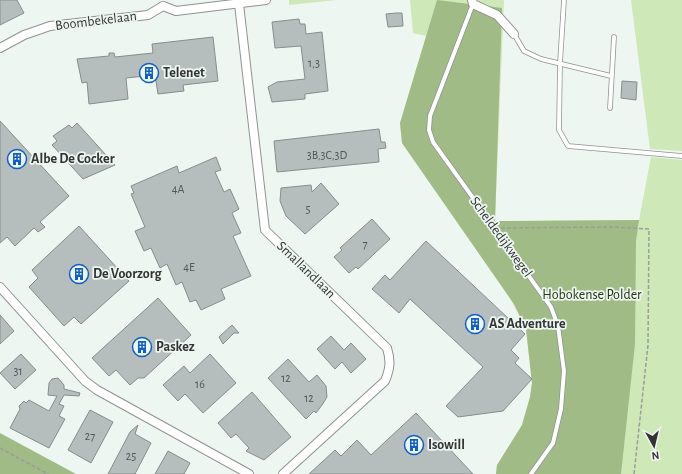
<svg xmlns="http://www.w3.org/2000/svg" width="682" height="474" viewBox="0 0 682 474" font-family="'Alegreya Sans',sans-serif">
<rect width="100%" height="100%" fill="#eef6f2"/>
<g fill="#cee8b7">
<polygon points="289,0 336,0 289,5"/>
<polygon points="410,0 504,0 495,221 639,220 651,157 682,160 682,474 496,474 497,465 522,425 530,397 532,383 526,329 511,300 402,143 400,123 426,36 413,33"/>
<polygon points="631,0 682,0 682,151 650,149"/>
</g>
<g fill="#a1bb87">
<polygon points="437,0 502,8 495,221 639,220 636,241 635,344 621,474 496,474 497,465 522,425 530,397 532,383 526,329 514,304 402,143 400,123"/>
<polygon points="0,433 76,474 0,474"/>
</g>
<g fill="#b6bebd" stroke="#868e8d">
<polygon points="0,0 17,0 24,13 0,25"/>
<polygon points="396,13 402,13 403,26 388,27 386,14"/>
<polygon points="299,19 300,24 305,24 306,34 322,32 328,91 305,94 305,99 272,102 268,87 277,82 305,79 301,46 275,48 272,22"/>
<polygon points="213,37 218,81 183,85 184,91 158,94 155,75 126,78 128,99 89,104 87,82 82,83 77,59 109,56 109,53 114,53 115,57 153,53 152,44"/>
<polygon points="622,81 637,82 636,100 621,98"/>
<polygon points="0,121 69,196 40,222 45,227 38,232 34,228 15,246 7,237 0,243"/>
<polygon points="77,123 115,165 83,179 52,145 57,141 53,136 69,125 72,128"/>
<polygon points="379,129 381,142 385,142 386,148 378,149 379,162 277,172 274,141"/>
<polygon points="216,157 221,170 215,172 224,192 230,189 239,209 232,213 241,233 233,236 251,276 221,289 225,299 201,310 196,300 190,302 182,282 176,285 167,264 160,268 151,248 144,251 135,231 145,227 131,194 134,193 131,186 177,166 179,173"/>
<polygon points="321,183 339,204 305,234 286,216 280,201 281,188 311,185 312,192"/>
<polygon points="372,219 390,239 358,269 356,267 349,273 334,257 342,250 340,248"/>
<polygon points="79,226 129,281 81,324 74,317 64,326 29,287 38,278 32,270"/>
<polygon points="426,241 525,334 511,350 519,358 515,363 532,379 503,411 458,417 446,406 483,367 410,299 399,313 372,289 385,275 390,280"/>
<polygon points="158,298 191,335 144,378 138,378 130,385 116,370 109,376 92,358"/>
<polygon points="0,315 14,331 0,344"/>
<polygon points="232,325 239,333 234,333 223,344 219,337"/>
<polygon points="331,336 344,350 351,343 366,359 351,373 342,362 335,369 317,349"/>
<polygon points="21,354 36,370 15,389 0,373"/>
<polygon points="210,354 236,383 203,413 185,394 178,401 163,385 184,366 190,373"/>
<polygon points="288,359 309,382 317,375 326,386 327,397 322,405 316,413 314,411 306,419 268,378"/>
<polygon points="58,378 64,385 64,389 80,393 79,396 64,395 59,404 64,406 59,416 65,419 49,448 10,428 20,409 19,406 24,401 26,403 29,400 49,411 57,396 48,395 49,383 52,379"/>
<polygon points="252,392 291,437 264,460 246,451 249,448 236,434 231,438 218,423"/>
<polygon points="90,410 113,422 91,463 68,450"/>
<polygon points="416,413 473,474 309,474 335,450 341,456 357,440 371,455"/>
<polygon points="138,425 135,434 151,443 135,474 108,474 130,432"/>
<polygon points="168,451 190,463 184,474 155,474"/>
</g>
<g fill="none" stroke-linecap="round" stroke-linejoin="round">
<g stroke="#8c9390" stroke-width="5.5">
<g id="lane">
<polyline points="564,0 560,63 559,130 568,146 682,156"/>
<polyline points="473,4 430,116 429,130 433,142 551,307 558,326 564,371 561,409 553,443 531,474"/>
<polyline points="514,34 524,51 541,59 611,76"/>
<polyline points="610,108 614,37"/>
</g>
</g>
<g stroke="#8c9390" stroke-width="10">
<g id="street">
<polyline points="472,0 473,4 497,15 514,34"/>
<path d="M239 4 265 230 387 348C391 361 390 369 385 381L283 474"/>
<polyline points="163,6 176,11 266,0"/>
<polyline points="0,48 24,35 50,26 148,15 163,6"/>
<polyline points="0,287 85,381 97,390 249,474"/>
</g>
</g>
<g stroke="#999e9c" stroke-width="1.5" stroke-dasharray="4 2" stroke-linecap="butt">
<polyline points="501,228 613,227 649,229 648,345 634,474"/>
<polyline points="0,448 48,474"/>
</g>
<use href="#lane" stroke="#fff" stroke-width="4"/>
<use href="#street" stroke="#fff" stroke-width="8"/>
</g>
<defs>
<g id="building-ring" transform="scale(1)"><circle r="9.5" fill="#eef6f2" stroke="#105fc9" stroke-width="1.5"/><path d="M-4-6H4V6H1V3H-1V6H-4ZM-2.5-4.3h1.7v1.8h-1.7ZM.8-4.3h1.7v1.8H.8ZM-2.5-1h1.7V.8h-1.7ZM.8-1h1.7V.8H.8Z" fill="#105fc9"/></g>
</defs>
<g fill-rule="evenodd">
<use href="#building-ring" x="149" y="73"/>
<use href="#building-ring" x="17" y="159"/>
<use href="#building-ring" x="79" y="274"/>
<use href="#building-ring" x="475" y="324"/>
<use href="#building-ring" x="142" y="347"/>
<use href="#building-ring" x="414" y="445"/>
</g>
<g text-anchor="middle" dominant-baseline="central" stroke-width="3.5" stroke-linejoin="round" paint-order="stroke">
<g font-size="12" fill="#525656">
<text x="314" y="63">1,3</text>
<text x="327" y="155">3B,3C,3D</text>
<text x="178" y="189">4A</text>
<text x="308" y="209">5</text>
<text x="365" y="244">7</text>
<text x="189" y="267">4E</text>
<text x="18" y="371">31</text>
<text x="286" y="378">12</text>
<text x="200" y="384">16</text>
<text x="309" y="398">12</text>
<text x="90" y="436">27</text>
<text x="131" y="456">25</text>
</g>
<g font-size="14" fill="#313433" stroke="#eef6f2">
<text transform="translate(96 21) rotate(-7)">Boombekelaan</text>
<text transform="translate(501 237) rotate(54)">Scheldedijkwegel</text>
<text transform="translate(306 270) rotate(44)">Smallandlaan</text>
</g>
<g font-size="14" font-weight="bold" fill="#313433" stroke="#eef6f2" text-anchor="start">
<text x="163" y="73">Telenet</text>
<text x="31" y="159">Albe De Cocker</text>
<text x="93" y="274">De Voorzorg</text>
<text x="489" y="324">AS Adventure</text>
<text x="156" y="347">Paskez</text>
<text x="428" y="445">Isowill</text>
</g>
<g font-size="14" fill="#22340d" stroke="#eef6f2">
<text x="592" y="295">Hobokense Polder</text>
</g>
</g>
<g transform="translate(654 446) rotate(172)" stroke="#eef6f2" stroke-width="3" paint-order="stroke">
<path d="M0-3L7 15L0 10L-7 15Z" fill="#313433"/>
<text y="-6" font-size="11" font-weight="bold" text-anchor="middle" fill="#313433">N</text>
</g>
</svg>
